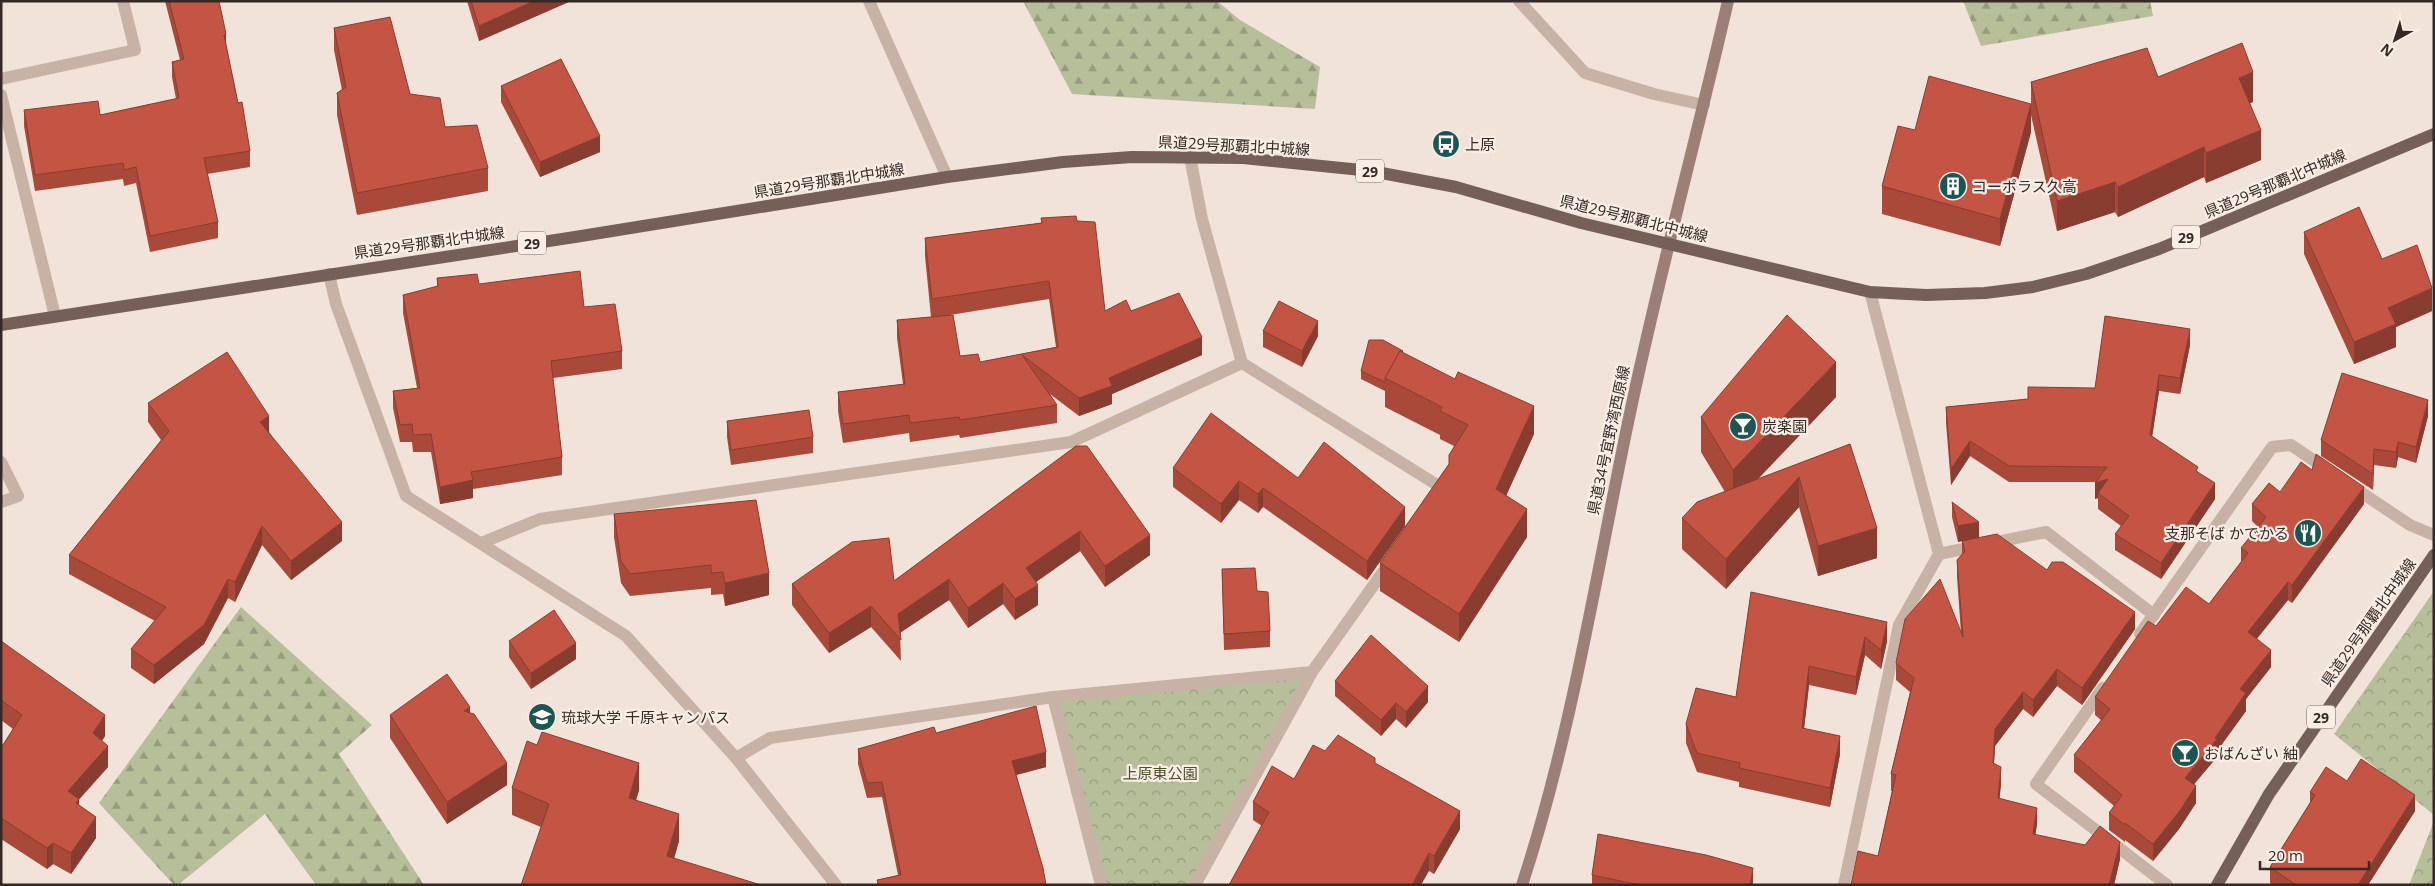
<svg xmlns="http://www.w3.org/2000/svg" width="2435" height="886" viewBox="0 0 2435 886" font-family="'Open Sans','Noto Sans JP',sans-serif">
<defs>
<pattern id="forest-firs" width="22" height="20" patternUnits="userSpaceOnUse" patternTransform="scale(1.25)"><rect width="22" height="20" fill="#b7bf9a"/><path d="M5 1l3.5 6h-7zM16 11l3.5 6h-7z" fill="#969b7d"/></pattern>
<pattern id="park-crowns" width="20" height="18" patternUnits="userSpaceOnUse" patternTransform="scale(1.25)"><rect width="20" height="18" fill="#b7bf9a"/><path d="M2 6a3 3 0 1 1 6 0M12 15a3 3 0 1 1 6 0" fill="none" stroke="#969b7d"/></pattern>
</defs>
<rect width="100%" height="100%" fill="#f1e3d9"/>
<g fill="url(#forest-firs)">
<polygon points="1023,1 1217,1 1240,20 1320,67 1315,109 1072,94"/>
<polygon points="1963,1 2150,1 2153,16 1981,46"/>
<polygon points="241,607 372,725 339,754 424,885 316,885 265,814 178,885 174,885 99,803"/>
</g>
<g fill="url(#park-crowns)">
<polygon points="2434,591 2434,815 2334,734"/>
<polygon points="1312,672 1195,885 1101,885 1053,697"/>
<polygon points="2434,821 2434,885 2409,885"/>
</g>
<g fill="none" stroke-linecap="round" stroke-linejoin="round">
<polyline stroke="#c8b2a6" stroke-width="12" points="1,95 55,316"/>
<g stroke="#c8b2a6" stroke-width="12">
<polyline points="869,1 947,177"/>
<polyline points="1519,1 1585,73 1654,94 1704,105"/>
<polyline points="1,79 135,50 123,1"/>
<polyline points="1190,157 1202,219 1242,363 1442,488 1437,495"/>
<polyline points="329,274 336,304 406,496 626,636 736,758 836,885"/>
<polyline points="1,462 18,496 1,502"/>
<polyline points="2350,485 2410,525 2434,535"/>
<polyline points="481,543 540,519 1071,442 1242,363"/>
<polyline points="1939,554 2046,532 2154,615"/>
<polyline points="2140,634 2272,447 2291,445 2328,470"/>
<polyline points="2103,688 2036,784 2167,885"/>
<polyline points="1053,697 1101,885"/>
<polyline points="736,758 770,738 1053,697 1312,672"/>
<polyline points="1195,885 1312,672 1390,562"/>
<polyline points="1844,885 1899,625 1939,554 1870,292"/>
</g>
<path stroke="#9c8077" stroke-width="12" d="M1522 885C1572 733 1596 574 1629 418 1658 278 1696 141 1728 1"/>
<g stroke="#765f58" stroke-width="12">
<polyline points="1,325 575,237 947,177 1063,162 1132,157 1243,158 1371,171 1456,187 1581,223 1870,292 1926,295 1985,293 2033,287 2086,274 2159,249 2434,134"/>
<polyline points="2217,885 2269,794 2434,555"/>
</g>
</g>
<g fill="#a9493a" fill-rule="evenodd">
<polygon points="165,1 219,1 226,46 238,103 250,151 250,167 207,174 218,222 218,238 150,252 136,183 124,186 123,179 35,191 24,126 24,110 100,115 176,99 172,77 172,62 180,60"/>
<polygon points="467,1 571,1 479,41"/>
<polygon points="334,28 410,94 488,168 488,191 357,215 337,115 337,93 342,90 334,50"/>
<polygon points="2158,77 2253,102 2249,103 2261,160 2206,183 2204,177 2118,217 2115,212 2057,231 2031,115 2031,132 2000,246 1882,214 1882,186 1915,130 2031,104 2031,82"/>
<polygon points="501,86 600,152 540,177 501,102"/>
<path d="M1041 218 1105 311H1131L1202 355 1112 394V404L1079 416 1050 394 1057 405V423L960 438 959 435 910 442 909 433 843 443 838 411V392L903 384 897 338V320L931 317 925 256V238L1041 223ZM1049 299 1056 347 980 362 960 356 950 315Z"/>
<polygon points="2304,232 2382,259 2432,311 2396,327 2396,347 2354,364 2304,254"/>
<polygon points="437,278 479,284 584,307 622,351 622,369 553,378 562,457 562,475 473,489 473,498 440,504 431,452 413,452 412,442 400,442 393,408 393,391 417,388 403,313 403,295 437,287"/>
<polygon points="1263,331 1318,336 1302,367 1263,347"/>
<polygon points="2190,345 2180,394 2159,391 2152,436 2198,472 2215,499 2161,579 2115,550 2115,534 2121,526 2098,509 2098,498 2095,499 2096,482 2009,482 1970,456 1951,485 1946,423 1946,407 2028,399 2095,388"/>
<polygon points="1403,353 1534,434 1506,496 1527,537 1459,642 1380,591 1380,563 1449,464 1454,446 1440,439 1440,435 1385,407 1385,391 1361,379 1361,371"/>
<polygon points="1836,397 1758,479 1850,444 1877,558 1818,576 1799,507 1726,589 1682,549 1682,518 1725,492 1701,452 1701,417"/>
<polygon points="148,403 269,432 342,541 291,580 262,545 235,602 228,598 204,644 154,684 131,668 131,649 155,621 69,574 69,555 161,440 148,422"/>
<polygon points="2428,416 2416,463 2398,457 2396,468 2374,465 2373,490 2321,456 2321,440"/>
<polygon points="727,421 813,437 813,453 731,465 727,437"/>
<polygon points="1076,446 1150,555 1105,587 1080,551 1036,582 1038,605 1015,620 1003,604 968,628 949,600 900,633 901,661 871,627 829,653 792,605 792,584 894,581"/>
<polygon points="1173,468 1298,478 1405,526 1367,580 1263,507 1258,513 1239,500 1221,523 1173,487"/>
<polygon points="2280,492 2364,504 2292,603 2288,600 2256,639 2271,667 2246,699 2246,711 2217,751 2217,757 2194,784 2196,803 2179,829 2153,861 2125,840 2125,842 2109,830 2109,813 2114,806 2074,772 2074,755 2101,720 2095,715 2095,697 2156,626 2209,604 2241,562 2241,548 2258,527 2252,521 2252,504"/>
<polygon points="1952,502 1979,537 2047,570 2135,629 2082,705 2057,686 2033,717 2023,709 1995,746 1994,763 2001,784 1999,799 2037,824 2035,835 2120,859 2114,885 1851,885 1878,856 1892,791 1891,791 1891,774 1910,692 1896,680 1896,663 1961,633 1957,577 1957,560 1962,555 1962,541 1958,542 1952,517"/>
<polygon points="614,514 769,595 725,606 723,594 711,595 711,588 630,596 621,583 614,537"/>
<polygon points="1222,569 1257,591 1270,631 1270,647 1224,650"/>
<polygon points="1751,592 1887,641 1881,669 1865,655 1856,695 1809,685 1804,728 1840,754 1830,807 1739,787 1739,782 1697,772 1686,743 1686,724 1736,697"/>
<polygon points="1,641 105,736 102,741 108,767 79,799 79,806 96,838 71,874 53,864 47,869 1,839 1,748 13,729 1,720"/>
<polygon points="509,641 576,659 531,689 509,657"/>
<polygon points="1335,681 1428,702 1406,728 1396,719 1381,736 1335,696"/>
<polygon points="470,713 507,785 447,824 390,738 390,715"/>
<polygon points="936,733 1046,767 1016,775 1046,885 877,885 877,880 898,875 882,797 867,798 858,764 858,749"/>
<polygon points="1325,751 1375,763 1460,829 1434,874 1429,871 1262,826 1253,820 1253,802 1294,779"/>
<polygon points="2347,781 2415,811 2368,885 2272,885 2270,883 2270,867 2310,803 2310,792"/>
<polygon points="512,788 639,790 636,800 679,841 674,858 541,827 512,815"/>
<polygon points="1592,875 1753,885 1592,885"/>
</g>
<g fill="#893c30">
<polygon points="534,1 571,1 479,41 479,26"/>
<polygon points="226,34 226,50 224,35"/>
<polygon points="2253,72 2253,102 2239,108 2239,78"/>
<polygon points="2031,104 2031,132 2000,246 2000,219"/>
<polygon points="2261,130 2261,160 2206,183 2206,153"/>
<polygon points="600,136 600,152 540,177 540,162"/>
<polygon points="2204,147 2204,177 2118,217 2118,187"/>
<polygon points="2115,182 2115,212 2057,231 2057,201"/>
<polygon points="2432,288 2432,311 2396,327 2396,347 2354,364 2354,342 2388,308"/>
<polygon points="1318,321 1318,336 1302,367 1302,351"/>
<polygon points="2190,329 2190,345 2180,394 2180,378"/>
<polygon points="1202,337 1202,355 1112,394 1112,404 1079,416 1079,398 1109,378"/>
<polygon points="1836,362 1836,397 1733,505 1733,470"/>
<polygon points="2159,375 2159,391 2150,451 2150,435"/>
<polygon points="2428,400 2428,416 2416,463 2416,447"/>
<polygon points="1534,406 1534,434 1496,518 1496,489"/>
<polygon points="269,416 269,436 260,422"/>
<polygon points="1970,441 1970,456 1951,485 1951,469"/>
<polygon points="2398,442 2398,457 2396,468 2396,452"/>
<polygon points="2374,449 2374,465 2373,490 2373,474"/>
<polygon points="1799,477 1799,507 1726,589 1726,559"/>
<polygon points="2108,479 2098,493 2098,498 2095,499 2095,483"/>
<polygon points="473,480 473,498 440,504 440,487"/>
<polygon points="1239,481 1239,500 1221,523 1221,504"/>
<polygon points="2215,483 2215,499 2161,579 2161,563"/>
<polygon points="2364,487 2364,504 2292,603 2292,585"/>
<polygon points="1263,488 1263,507 1258,513 1258,494"/>
<polygon points="1405,507 1405,526 1367,580 1367,561"/>
<polygon points="1527,509 1527,537 1459,642 1459,614"/>
<polygon points="342,522 342,541 291,580 291,561"/>
<polygon points="1979,522 1979,537 1958,542 1958,526"/>
<polygon points="262,526 262,545 235,602 235,582"/>
<polygon points="1877,528 1877,558 1818,576 1818,546"/>
<polygon points="1080,531 1080,551 1026,589 1026,568"/>
<polygon points="1150,535 1150,555 1105,587 1105,566"/>
<polygon points="769,573 769,595 725,606 725,583"/>
<polygon points="228,579 228,598 204,644 154,684 154,665"/>
<polygon points="949,579 949,600 898,634 898,614"/>
<polygon points="2288,582 2288,600 2248,650 2248,632"/>
<polygon points="1003,583 1003,604 968,628 968,608"/>
<polygon points="1038,585 1038,605 1015,620 1015,599"/>
<polygon points="871,606 871,627 829,653 829,633"/>
<polygon points="2135,612 2135,629 2082,705 2082,688"/>
<polygon points="1887,622 1887,641 1881,669 1881,650"/>
<polygon points="1865,637 1865,655 1856,695 1856,677"/>
<polygon points="576,643 576,659 531,689 531,673"/>
<polygon points="2271,650 2271,667 2246,699 2246,711 2217,751 2217,757 2185,795 2185,778 2215,738 2240,689"/>
<polygon points="1809,666 1809,685 1802,747 1802,728"/>
<polygon points="2057,669 2057,686 2033,717 2033,700"/>
<polygon points="1428,686 1428,702 1406,728 1406,712"/>
<polygon points="2023,692 2023,709 1995,746 1993,780 1993,763 1995,729"/>
<polygon points="1396,703 1396,719 1381,736 1381,720"/>
<polygon points="470,707 470,730 464,711"/>
<polygon points="105,715 105,736 93,754 93,733"/>
<polygon points="1840,736 1840,754 1830,807 1830,788"/>
<polygon points="108,746 108,767 68,812 68,791"/>
<polygon points="1046,752 1046,767 1012,776 1012,761"/>
<polygon points="507,763 507,785 447,824 447,802"/>
<polygon points="639,763 639,790 629,824 629,798"/>
<polygon points="2001,767 2001,784 1998,815 1998,798"/>
<polygon points="2196,786 2196,803 2179,829 2153,861 2153,844"/>
<polygon points="2415,795 2415,811 2368,885 2358,885"/>
<polygon points="79,799 79,820 76,803"/>
<polygon points="2037,808 2037,824 2033,851 2033,834"/>
<polygon points="1460,811 1460,829 1434,874 1434,856"/>
<polygon points="679,814 679,841 667,883 667,856"/>
<polygon points="96,817 96,838 71,874 71,853"/>
<polygon points="2120,842 2120,859 2114,885 2109,885"/>
<polygon points="53,843 53,864 47,869 47,848"/>
<polygon points="1429,853 1429,871 1421,885 1412,885"/>
<polygon points="1753,868 1753,885 1750,885"/>
</g>
<g fill="#c45544" stroke="#893c30">
<polygon points="169,1 219,1 226,34 224,35 238,103 242,102 250,151 204,158 218,222 150,236 136,167 124,170 123,163 35,175 24,110 98,101 100,115 179,98 172,62 184,59"/>
<polygon points="471,1 534,1 479,26"/>
<polygon points="390,17 410,94 440,98 445,127 477,125 488,168 357,193 337,93 346,87 334,28"/>
<polygon points="2242,43 2253,72 2239,78 2261,130 2206,153 2204,147 2118,187 2115,182 2057,201 2031,82 2147,48 2158,77"/>
<polygon points="561,59 600,136 540,162 501,86"/>
<polygon points="1929,76 2031,104 2000,219 1882,186 1898,126 1915,130"/>
<polygon points="2359,207 2382,259 2417,245 2432,288 2388,308 2396,324 2354,342 2304,232"/>
<polygon points="1076,216 1077,221 1095,222 1105,311 1126,300 1131,311 1179,293 1202,337 1109,378 1112,386 1079,398 1022,355 1057,405 960,420 959,417 910,423 909,415 843,424 838,392 905,384 897,320 953,315 960,356 978,354 980,362 1058,347 1049,281 932,299 925,238 1042,223 1041,218"/>
<polygon points="580,271 584,307 615,304 622,351 551,361 562,457 471,472 473,480 440,487 431,434 413,435 412,424 400,425 393,391 420,388 403,295 438,286 437,278 477,274 479,284"/>
<polygon points="1279,301 1318,321 1302,351 1263,331"/>
<polygon points="1787,315 1836,362 1733,470 1701,417"/>
<polygon points="2105,316 2190,329 2180,378 2159,375 2150,435 2198,467 2196,471 2215,483 2161,563 2115,534 2129,516 2098,493 2108,479 2095,483 2107,467 2009,466 1970,441 1951,469 1946,407 2028,399 2028,387 2095,388"/>
<polygon points="1369,340 1383,340 1403,351 1402,352 1400,351 1385,378 1385,382 1361,371"/>
<polygon points="1400,351 1455,379 1458,372 1534,406 1496,489 1527,509 1459,614 1380,563 1449,464 1449,455 1468,425 1440,411 1442,407 1385,378"/>
<polygon points="227,352 269,416 260,422 342,522 291,561 262,526 235,582 228,579 204,625 154,665 131,649 166,607 69,555 169,431 148,403"/>
<polygon points="2342,373 2428,400 2416,447 2398,442 2396,452 2374,449 2373,474 2321,440"/>
<polygon points="809,410 813,437 731,450 727,421"/>
<polygon points="1211,413 1298,478 1324,442 1405,507 1367,561 1263,488 1258,494 1239,481 1221,504 1173,468"/>
<polygon points="1850,444 1877,528 1818,546 1799,477 1726,559 1682,518 1697,502"/>
<polygon points="1076,446 1087,446 1150,535 1105,566 1080,531 1026,568 1038,585 1015,599 1003,583 968,608 949,579 898,614 901,640 871,606 829,633 792,584 852,542 889,538 894,581"/>
<polygon points="2316,454 2364,487 2292,585 2288,582 2248,632 2271,650 2240,689 2246,693 2215,738 2217,739 2185,778 2196,786 2179,812 2153,844 2125,823 2125,825 2109,813 2122,795 2074,755 2110,709 2095,697 2148,621 2156,626 2186,587 2209,604 2248,553 2241,548 2266,517 2252,504 2269,483 2280,492 2301,462 2312,470"/>
<polygon points="756,500 769,573 725,583 723,572 711,573 711,565 630,574 621,561 614,514"/>
<polygon points="1952,502 1979,522 1958,526"/>
<polygon points="1997,534 2047,570 2052,562 2063,562 2135,612 2082,688 2057,669 2033,700 2023,692 1995,729 1993,763 2001,767 1998,798 2037,808 2033,834 2085,845 2100,826 2120,842 2109,885 1851,885 1858,851 1878,856 1896,775 1891,774 1914,678 1896,663 1905,619 1940,579 1963,637 1957,560 1965,551 1962,541"/>
<polygon points="1255,568 1257,591 1268,592 1270,631 1224,634 1222,569"/>
<polygon points="1751,592 1887,622 1881,650 1865,637 1856,677 1809,666 1802,728 1840,736 1830,788 1739,768 1740,763 1697,753 1686,724 1696,688 1736,697"/>
<polygon points="554,610 576,643 531,673 509,641"/>
<polygon points="1371,635 1428,686 1406,712 1396,703 1381,720 1335,681"/>
<polygon points="1,641 105,715 93,733 108,746 68,791 79,799 76,803 96,817 71,853 53,843 47,848 1,818 1,748 22,715 1,700"/>
<polygon points="447,674 470,707 464,711 474,714 507,763 447,802 390,715"/>
<polygon points="1036,706 1046,752 1012,761 1043,868 1046,885 879,885 877,880 901,875 882,782 867,783 858,749 934,727 936,733"/>
<polygon points="542,732 639,763 629,798 679,814 667,856 761,885 521,885 549,804 512,788 527,741 537,745"/>
<polygon points="1338,735 1375,758 1375,763 1460,811 1434,856 1429,853 1412,885 1229,885 1269,812 1253,802 1272,766 1294,779 1313,745 1325,751"/>
<polygon points="2361,759 2415,795 2358,885 2296,885 2270,867 2315,795 2310,792 2326,767 2347,781"/>
<polygon points="1598,834 1706,855 1753,868 1750,885 1640,885 1592,875"/>
</g>
<defs>
<g id="bus-disc" transform="scale(1.4375)"><circle r="9.5" fill="#1d5552" stroke="#f9eee5"/><path d="M-5-6H5V4H4V6H2V4H-2V6H-4V4H-5ZM-3.5-4V0h7V-4ZM-3.5 1.2v1.5H-2V1.2ZM2 1.2v1.5H3.5V1.2Z" fill="#fff"/></g>
<g id="building-disc" transform="scale(1.4375)"><circle r="9.5" fill="#1d5552" stroke="#f9eee5"/><path d="M-4-6H4V6H1V3H-1V6H-4ZM-2.5-4.3h1.7v1.8h-1.7ZM.8-4.3h1.7v1.8H.8ZM-2.5-1h1.7V.8h-1.7ZM.8-1h1.7V.8H.8Z" fill="#fff"/></g>
<g id="bar-disc" transform="scale(1.4375)"><circle r="9.5" fill="#1d5552" stroke="#f9eee5"/><path d="M-6-5H6L.8 .8V4.5H3.5V6h-7V4.5H-.8V.8Z" fill="#fff"/></g>
<g id="restaurant-disc" transform="scale(1.4375)"><circle r="9.5" fill="#1d5552" stroke="#f9eee5"/><path d="M-5-6h1v4h1v-4h1v4h1v-4h1v5L-1.5 .5V6h-2V.5L-5-1ZM5-6V6H3V1.5H1.5Q1.5-4 5-6Z" fill="#fff"/></g>
<g id="university-disc" transform="scale(1.4375)"><circle r="9.5" fill="#1d5552" stroke="#f9eee5"/><path d="M0-5L7-2L0 1L-7-2ZM-4 1L0 2.5L4 1V4Q0 6-4 4Z" fill="#fff"/></g>
</defs>
<g fill-rule="evenodd">
<use href="#bus-disc" x="1446" y="144"/>
<use href="#building-disc" x="1953" y="186"/>
<use href="#bar-disc" x="1743" y="426"/>
<use href="#restaurant-disc" x="2308" y="533"/>
<use href="#university-disc" x="542" y="717"/>
<use href="#bar-disc" x="2185" y="753"/>
</g>
<g text-anchor="middle" dominant-baseline="central" stroke-width="4.5" stroke-linejoin="round" paint-order="stroke">
<g fill="#f9eee5" stroke="#6f645f" stroke-width="1">
<rect x="1356" y="159.5" width="28" height="23" rx="4"/>
<rect x="2172" y="225.5" width="28" height="23" rx="4"/>
<rect x="518" y="231.5" width="28" height="23" rx="4"/>
<rect x="2307" y="705.5" width="28" height="23" rx="4"/>
</g>
<g font-size="14" font-weight="bold" fill="#342926">
<text x="1370" y="171">29</text>
<text x="2186" y="237">29</text>
<text x="532" y="243">29</text>
<text x="2321" y="717">29</text>
</g>
<g font-size="15" fill="#342926" stroke="#f9eee5" text-anchor="start">
<text x="1465" y="144">上原</text>
<text x="1972" y="186">コーポラス久高</text>
<text x="1762" y="426">炭楽園</text>
<text x="2289" y="533" text-anchor="end">支那そば かでかる</text>
<text x="561" y="717">琉球大学 千原キャンパス</text>
<text x="2204" y="753">おばんざい 紬</text>
</g>
<g font-size="15" fill="#342926" stroke="#f9eee5">
<text transform="translate(1234 145) rotate(3)">県道29号那覇北中城線</text>
<text transform="translate(829 180) rotate(-9)">県道29号那覇北中城線</text>
<text transform="translate(2275 183) rotate(-23)">県道29号那覇北中城線</text>
<text transform="translate(1634 218) rotate(14)">県道29号那覇北中城線</text>
<text transform="translate(429 242) rotate(-8)">県道29号那覇北中城線</text>
<text transform="translate(1608 440) rotate(-78)">県道34号宜野湾西原線</text>
<text transform="translate(2368 622) rotate(-55)">県道29号那覇北中城線</text>
</g>
<g font-size="15" fill="#48522b" stroke="#f9eee5">
<text x="1160" y="773">上原東公園</text>
</g>
</g>
<rect width="2435" height="886" fill="none" stroke="#342926" stroke-width="5"/>
<g transform="translate(2395 40) rotate(219)" stroke="#f9eee5" stroke-width="4" paint-order="stroke">
<path d="M0-4L9 19L0 12L-9 19Z" fill="#342926"/>
<text y="-8" font-size="14" font-weight="bold" text-anchor="middle" fill="#342926">N</text>
</g>
<path d="M2260 861v8h109v-8" fill="none" stroke="#342926" stroke-width="2.5"/>
<text x="2268" y="861" font-size="15" fill="#342926" stroke="#f9eee5" stroke-width="4" paint-order="stroke">20 m</text>
</svg>
